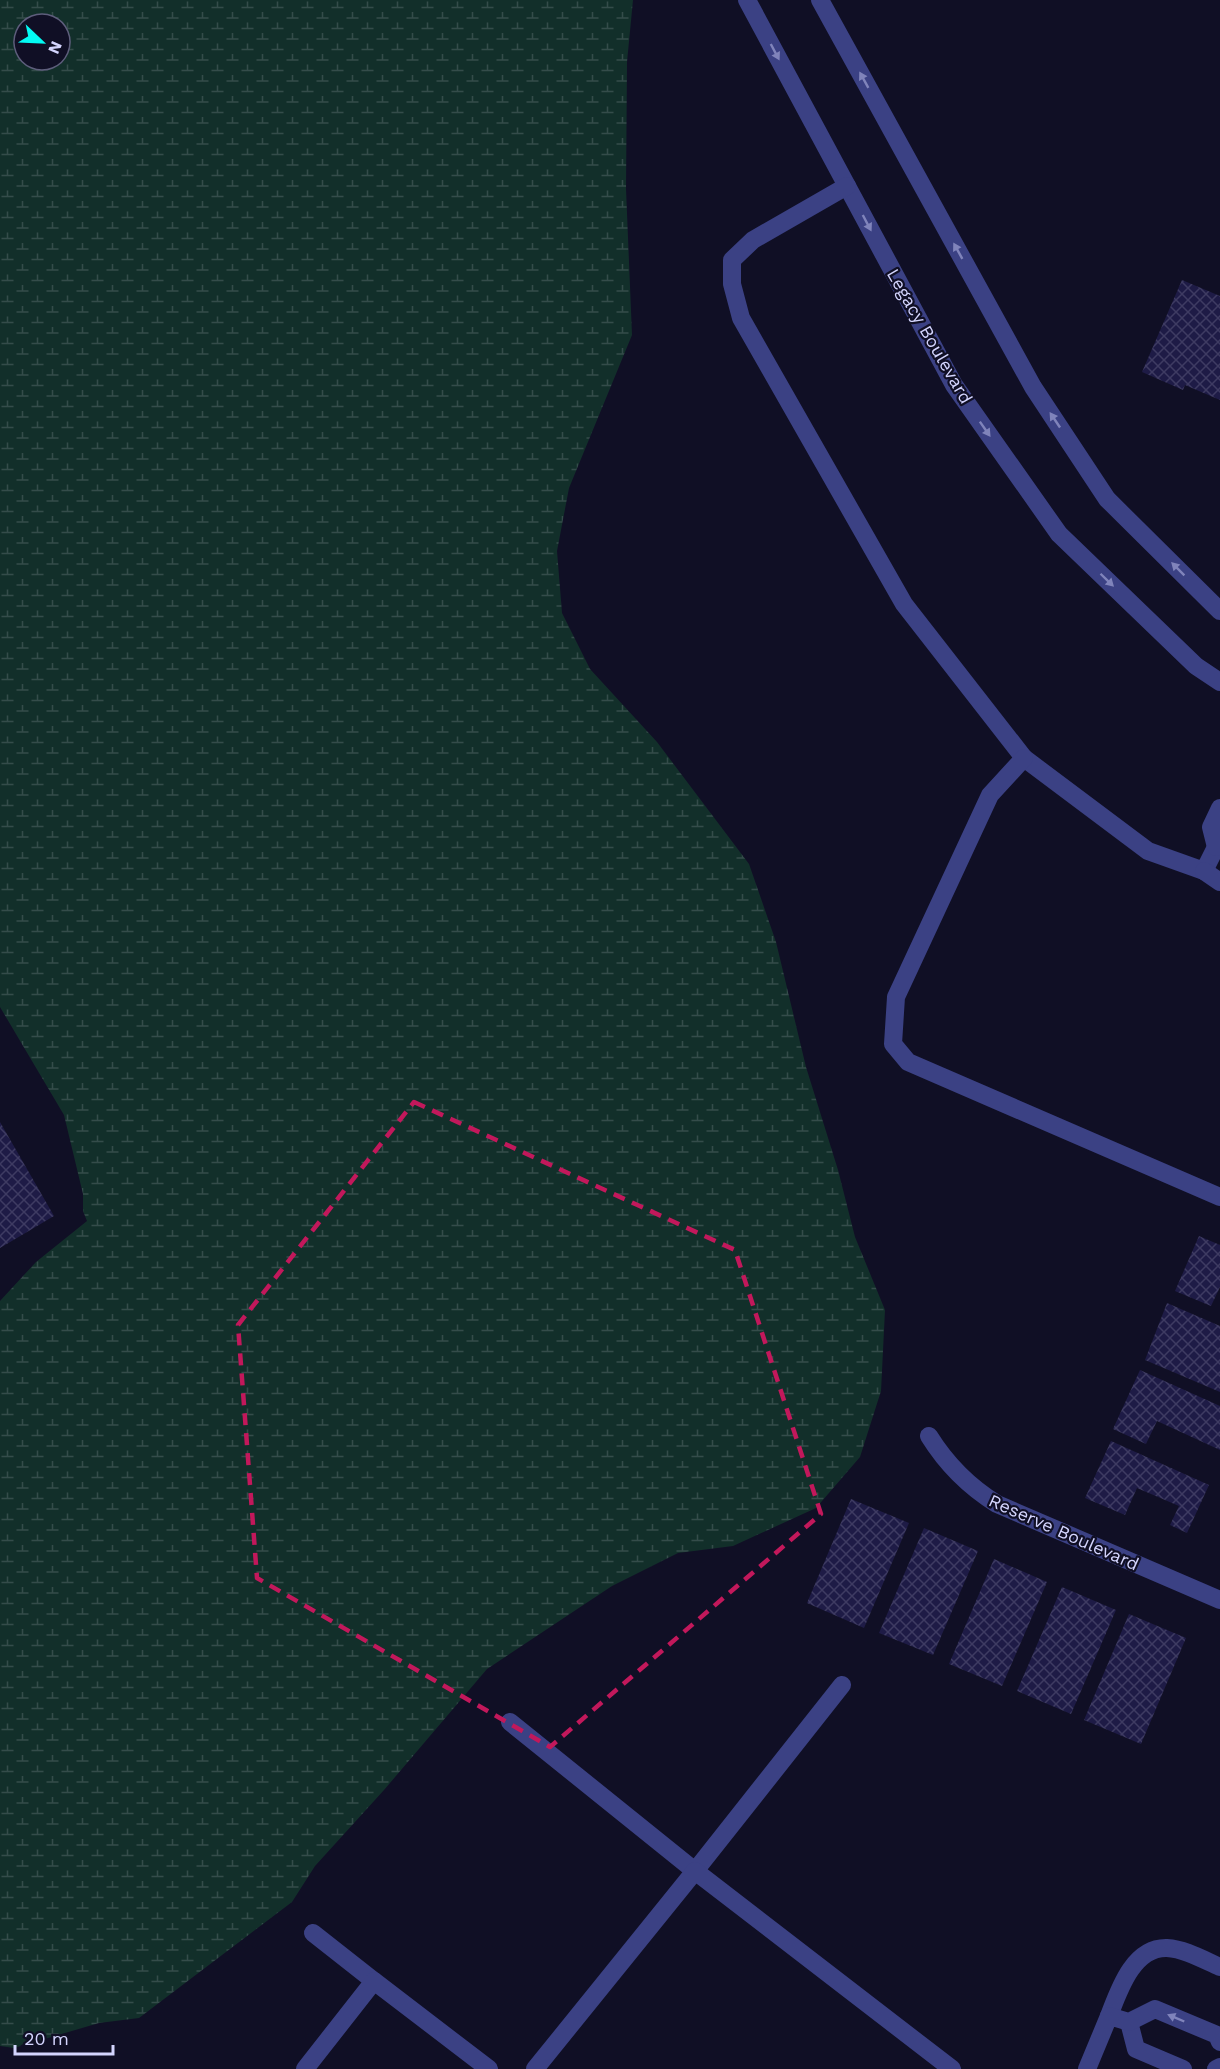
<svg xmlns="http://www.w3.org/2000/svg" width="1220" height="2069" viewBox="0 0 1220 2069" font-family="'Work Sans',sans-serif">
<defs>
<pattern id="wetland-marsh" width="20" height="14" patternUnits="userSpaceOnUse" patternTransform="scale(1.5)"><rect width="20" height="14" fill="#122f2a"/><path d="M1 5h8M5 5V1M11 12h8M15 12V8" fill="none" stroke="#344c4a"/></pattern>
<pattern id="building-cross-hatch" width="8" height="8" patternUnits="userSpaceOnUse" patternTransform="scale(1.5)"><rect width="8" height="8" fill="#1e1b46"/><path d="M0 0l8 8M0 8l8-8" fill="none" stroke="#3e3b62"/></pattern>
</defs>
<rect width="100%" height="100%" fill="#100f25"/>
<path fill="url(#wetland-marsh)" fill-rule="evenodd" d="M0 0H633L627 62 626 189 632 335 569 488 557 551 562 613 590 669 657 742 749 864 776 942 806 1067 838 1170 855 1237 885 1310 881 1391 860 1457 816 1508 733 1546 678 1553 612 1586 487 1669 384 1790 315 1866 292 1902 139 2018 99 2023 14 2048 0 2046V1301L36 1262 87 1221 83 1211V1194L64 1115 0 1007ZM24 24H60V60H24Z"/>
<g fill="url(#building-cross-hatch)">
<polygon points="1182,280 1220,296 1220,400 1185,385 1183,390 1142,372"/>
<polygon points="0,1122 54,1216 0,1248"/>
<polygon points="1199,1236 1220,1245 1220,1287 1211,1306 1175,1291"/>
<polygon points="1167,1303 1220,1326 1220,1392 1145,1360"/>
<polygon points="1140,1370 1220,1406 1220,1450 1157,1421 1146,1444 1113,1429"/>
<polygon points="1111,1441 1209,1485 1187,1533 1170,1525 1179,1506 1137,1488 1125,1515 1085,1498"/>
<polygon points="851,1499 909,1523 864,1628 807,1603"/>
<polygon points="924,1528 978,1551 933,1655 879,1633"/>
<polygon points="994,1559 1047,1582 1002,1686 949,1664"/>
<polygon points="1062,1587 1116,1610 1071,1714 1017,1691"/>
<polygon points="1129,1614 1186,1638 1141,1744 1084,1720"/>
</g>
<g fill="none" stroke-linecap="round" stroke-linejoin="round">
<g stroke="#3b4184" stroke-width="18">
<polyline points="510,1722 695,1871 842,1685"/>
<polyline points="313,1933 374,1981"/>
<path d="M1109 2016C1119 1990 1133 1947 1167 1948 1185 1949 1204 1960 1220 1967"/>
<polyline points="1129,2022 1136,2049 1183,2069"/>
<polyline points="305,2069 374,1981 489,2069"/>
<polyline points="535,2069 695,1871 952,2069"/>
<polyline points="1087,2069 1109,2016 1129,2022 1155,2009 1217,2035 1220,2042"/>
<polyline points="1216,2069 1220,2067"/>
</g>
<g stroke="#3b4184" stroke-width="18">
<polyline points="747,0 954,385 1059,534 1196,666 1220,682"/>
<polyline points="820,0 1033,387 1107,499 1220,611"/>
<polyline points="847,186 753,240 732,260 732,284 741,318 904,604 1024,758 1148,851 1204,871 1216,847"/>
<polyline points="1024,758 990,795 896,997 893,1044 908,1062 1220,1197"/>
<polyline points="1220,808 1211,827 1216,847 1220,846"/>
<polyline points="1204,871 1220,882"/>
<path d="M929 1436C947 1465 968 1486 997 1504L1220 1600"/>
</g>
</g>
<defs><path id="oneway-solid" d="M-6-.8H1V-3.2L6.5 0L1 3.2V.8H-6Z" transform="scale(1.5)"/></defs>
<g fill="#8084bb">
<use href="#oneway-solid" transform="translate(775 52) rotate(62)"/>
<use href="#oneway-solid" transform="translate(864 80) rotate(-119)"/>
<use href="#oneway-solid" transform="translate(867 223) rotate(62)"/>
<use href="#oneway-solid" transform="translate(958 251) rotate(-119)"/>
<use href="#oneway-solid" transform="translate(1055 420) rotate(-124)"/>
<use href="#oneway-solid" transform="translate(985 429) rotate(55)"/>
<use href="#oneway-solid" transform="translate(1178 569) rotate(-135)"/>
<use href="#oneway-solid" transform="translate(1107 580) rotate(44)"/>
<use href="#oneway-solid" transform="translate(1176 2018) rotate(-157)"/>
</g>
<path fill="none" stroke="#c2185b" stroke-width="4.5" stroke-dasharray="12 8" stroke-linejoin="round" d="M414 1102 735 1250 821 1514 550 1747 257 1578 238 1325Z"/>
<g text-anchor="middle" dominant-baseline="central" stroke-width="4.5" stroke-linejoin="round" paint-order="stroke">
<g font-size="18" fill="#d4d5fe" stroke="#100f25">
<text transform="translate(930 336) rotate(60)">Legacy Boulevard</text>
<text transform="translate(1064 1532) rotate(24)">Reserve Boulevard</text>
</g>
</g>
<g transform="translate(42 42) rotate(113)"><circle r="28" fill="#100f25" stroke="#5e5e7c" stroke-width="1.5"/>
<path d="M0-4.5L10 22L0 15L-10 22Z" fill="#03fbf4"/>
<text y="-9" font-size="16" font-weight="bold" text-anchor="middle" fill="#d4d5fe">N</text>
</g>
<path d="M15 2045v9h98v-9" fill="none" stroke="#d4d5fe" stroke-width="3"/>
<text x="24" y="2045" font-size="18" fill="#d4d5fe" stroke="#100f25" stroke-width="4.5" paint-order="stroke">20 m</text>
</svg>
